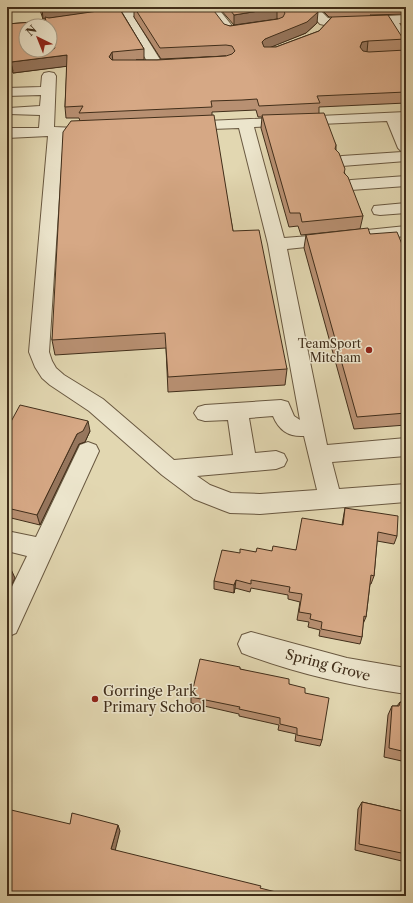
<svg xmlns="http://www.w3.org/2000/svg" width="413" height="903" viewBox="0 0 413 903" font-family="'Libre Caslon Text',serif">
<rect width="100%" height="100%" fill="#e2d7b1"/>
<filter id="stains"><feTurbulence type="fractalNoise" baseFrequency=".005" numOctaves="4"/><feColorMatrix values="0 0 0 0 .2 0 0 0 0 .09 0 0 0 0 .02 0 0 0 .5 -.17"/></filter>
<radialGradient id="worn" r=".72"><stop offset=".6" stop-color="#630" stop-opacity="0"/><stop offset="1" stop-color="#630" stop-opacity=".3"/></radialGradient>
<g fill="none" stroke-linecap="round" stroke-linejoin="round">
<g stroke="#695840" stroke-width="2">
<g id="minor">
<polygon points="144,7 176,7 174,10 170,11 133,16 164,66 162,69 152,69 150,66 121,18 94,22 90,21 88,18 90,15 94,14"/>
<path d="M205 7H217L233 27 252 24 257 25 258 28 257 31C247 33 235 36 225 34Z"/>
<polygon points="304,7 317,7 328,18 333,19 406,15 406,23 399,23 406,34 406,48 401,47 387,24 333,27 320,24"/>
<path d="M49 72 54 73 56 76 54 127 76 128 78 131 76 134 63 136 49 352 52 361 56 368 64 375 103 399 174 460 233 455 228 420 205 421 198 419 194 413 198 407 205 405 281 400 288 402 294 416 300 420 268 244 239 128 185 130 180 129 178 126 180 123 185 122 406 112V120L401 121 406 131V161L342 166 336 164 334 161 336 158 342 156 402 152 398 148 387 121 254 127 284 238 335 234 341 235 344 239 341 243 335 244 287 249 327 445 406 438V456L332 462 339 489 406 484V502L260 514 230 513 222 510 194 499 162 475 89 411 50 385 42 378 35 367 29 352 48 136 7 138V128H39L40 115 9 114 7 111 9 108 40 106 41 95 7 96V88L41 87 42 76 44 73ZM273 416C279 430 288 437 304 436L317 490 260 494 231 493 210 485 197 476 276 469 284 466 287 460 284 454 276 451 255 453 249 418Z"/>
<polygon points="406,176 406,186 351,190 345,188 343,185 345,182 351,180"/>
<polygon points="406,203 406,213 380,215 374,214 372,210 374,206"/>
<polygon points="406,226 406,236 367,240 361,239 358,235 361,231 367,230"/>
<polygon points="88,442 96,445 99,451 16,633 7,637 7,597 27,556 7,551 7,531 36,537 80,445"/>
<path d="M251 632 347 658 406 668V694C351 686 294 673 242 653L238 644 242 635Z"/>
</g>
</g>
<use href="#minor" fill="#ece5cc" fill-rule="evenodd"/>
</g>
<g fill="#b89072" stroke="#412e1a" fill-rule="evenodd">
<path d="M39 7H132L120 9 144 49V60H136H157L226 56 161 59 134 17V7L230 26 234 25 220 9V7H313L317 23 306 33 270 47H276L319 31 332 17H329L319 7H406V14L370 15 402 37 406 38V103L319 107V113L336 145V150L345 174 363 216 360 229 301 235 298 226 289 227 261 128 262 117H258L256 110 212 112V115L233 231 287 369 285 385 168 392 166 348 55 355 52 340 80 121 79 118H66L65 107 67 66 13 73V71H7V24L45 21V18L43 19ZM277 19H278L244 24ZM26 26H50V48L51 47 53 50 51 52H41Z"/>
<polygon points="404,14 406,14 406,32 402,24"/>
<polygon points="370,234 406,254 406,425 354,429 304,248 306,235"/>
<polygon points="7,429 90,431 85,442 79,444 40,525 7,517"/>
<polygon points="345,508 397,536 394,544 377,541 374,576 371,584 370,584 366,617 363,624 362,637 360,644 319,636 320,630 308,627 309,622 297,620 300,602 288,599 288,595 251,588 250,592 235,588 234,593 214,589 214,581 240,553 296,550 342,525"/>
<polygon points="240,669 289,684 305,693 322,740 320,746 295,741 296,734 278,730 279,725 239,716 239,714 191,703 191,697"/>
<polygon points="400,702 406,704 406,762 384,757 388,715 392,706 397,706"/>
<polygon points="362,802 406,812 406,862 355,850 358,809"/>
</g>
<g fill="#96765d" stroke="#412e1a">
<polygon points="50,7 132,7 43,19 42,8"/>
<polygon points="277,8 277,19 234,25 234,15"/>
<polygon points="318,12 317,23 306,33 264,50 262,42 265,39"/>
<polygon points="50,39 51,47 50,48"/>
<polygon points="368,41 367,52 361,53 360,47 362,42"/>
<polygon points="112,52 113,63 109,57"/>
<polygon points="67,55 69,66 13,73 11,62"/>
<polygon points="7,60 10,60 13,71 7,71"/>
<polygon points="88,421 90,431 85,442 79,444 40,525 37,515 77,434"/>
<polygon points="10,567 15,578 7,594 7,573"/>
<polygon points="236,580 235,588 234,593 234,585"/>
<polygon points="118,825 120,831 114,855 111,849"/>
</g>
<g fill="#d6a885" stroke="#412e1a" fill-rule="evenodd">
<path d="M134 7H211L224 24 230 26 278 19 283 17 285 13 282 9 277 8 234 15 228 7H313L318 12 307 22 265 39 262 42 264 47H276L319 31 332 17 388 15 402 37 406 38V39L368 41 362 42 360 47 363 51 369 52 406 50V92L317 96 320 103 259 106 257 99 242 100 211 101 212 107 79 113 83 106 65 107 67 55 11 62 10 60H7V24L46 21 45 17 49 18 119 8 144 49 112 52 109 57 112 60H157L226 56 232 54 235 51 232 46 226 45 160 48ZM26 26H50V37L55 48 51 52H41L40 50H26Z"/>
<polygon points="324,113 336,145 335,149 339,153 345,169 344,173 348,177 363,216 302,222 300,213 290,213 262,115"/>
<polygon points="214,115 233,231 259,230 287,369 168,377 165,333 52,340 63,132 71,121"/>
<polygon points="368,228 370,234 397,232 406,254 406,413 357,417 306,235"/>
<polygon points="20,405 88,421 83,431 77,434 37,515 7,508 7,429"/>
<polygon points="345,508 398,516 397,536 378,532 374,576 371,575 366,617 364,616 362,637 321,629 322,622 310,619 311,614 299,612 302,594 289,592 290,587 251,580 251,584 236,580 234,585 214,581 222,550 240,553 240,549 256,552 257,548 272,551 273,546 296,550 302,518 343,525"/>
<polygon points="7,566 10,567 7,573"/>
<polygon points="200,659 240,667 240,669 289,679 289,684 305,688 305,693 329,698 322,740 297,735 297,728 280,724 280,718 239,709 240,707 191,697"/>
<polygon points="400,702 406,704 406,752 389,748 392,706 399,706"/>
<polygon points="362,802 406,812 406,854 359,844"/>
<polygon points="7,809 70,824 72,813 118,825 111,849 261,886 260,888 292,896 7,896"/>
</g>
<g fill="#8f2418" stroke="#ece5cc" stroke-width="1.5">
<circle cx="369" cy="350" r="4"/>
<circle cx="95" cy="699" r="4"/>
</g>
<g text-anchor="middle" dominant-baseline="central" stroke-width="3" stroke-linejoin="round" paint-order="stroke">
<g font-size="12" fill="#412e1a" stroke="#ece5cc" text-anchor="end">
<text x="361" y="343">TeamSport<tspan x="361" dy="14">Mitcham</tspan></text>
</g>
<g font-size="14" fill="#412e1a" stroke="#ece5cc">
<text transform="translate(328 665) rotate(15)">Spring Grove</text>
</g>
<g font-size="14" fill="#412e1a" stroke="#ece5cc" text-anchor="start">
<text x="103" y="691">Gorringe Park<tspan x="103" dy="16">Primary School</tspan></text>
</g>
</g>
<rect width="413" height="903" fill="none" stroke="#e2d7b1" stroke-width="24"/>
<rect x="8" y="8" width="397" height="887" fill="none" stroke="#412e1a" stroke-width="2"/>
<rect x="12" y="12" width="389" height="879" fill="none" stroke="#412e1a"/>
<g transform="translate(38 38) rotate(317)"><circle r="19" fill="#ece5cc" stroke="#a89c85"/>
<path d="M0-3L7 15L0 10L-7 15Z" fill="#8f2418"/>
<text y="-6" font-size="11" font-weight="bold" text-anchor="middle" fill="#412e1a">N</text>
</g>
<rect width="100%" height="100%" filter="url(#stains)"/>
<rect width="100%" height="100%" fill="url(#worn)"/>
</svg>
